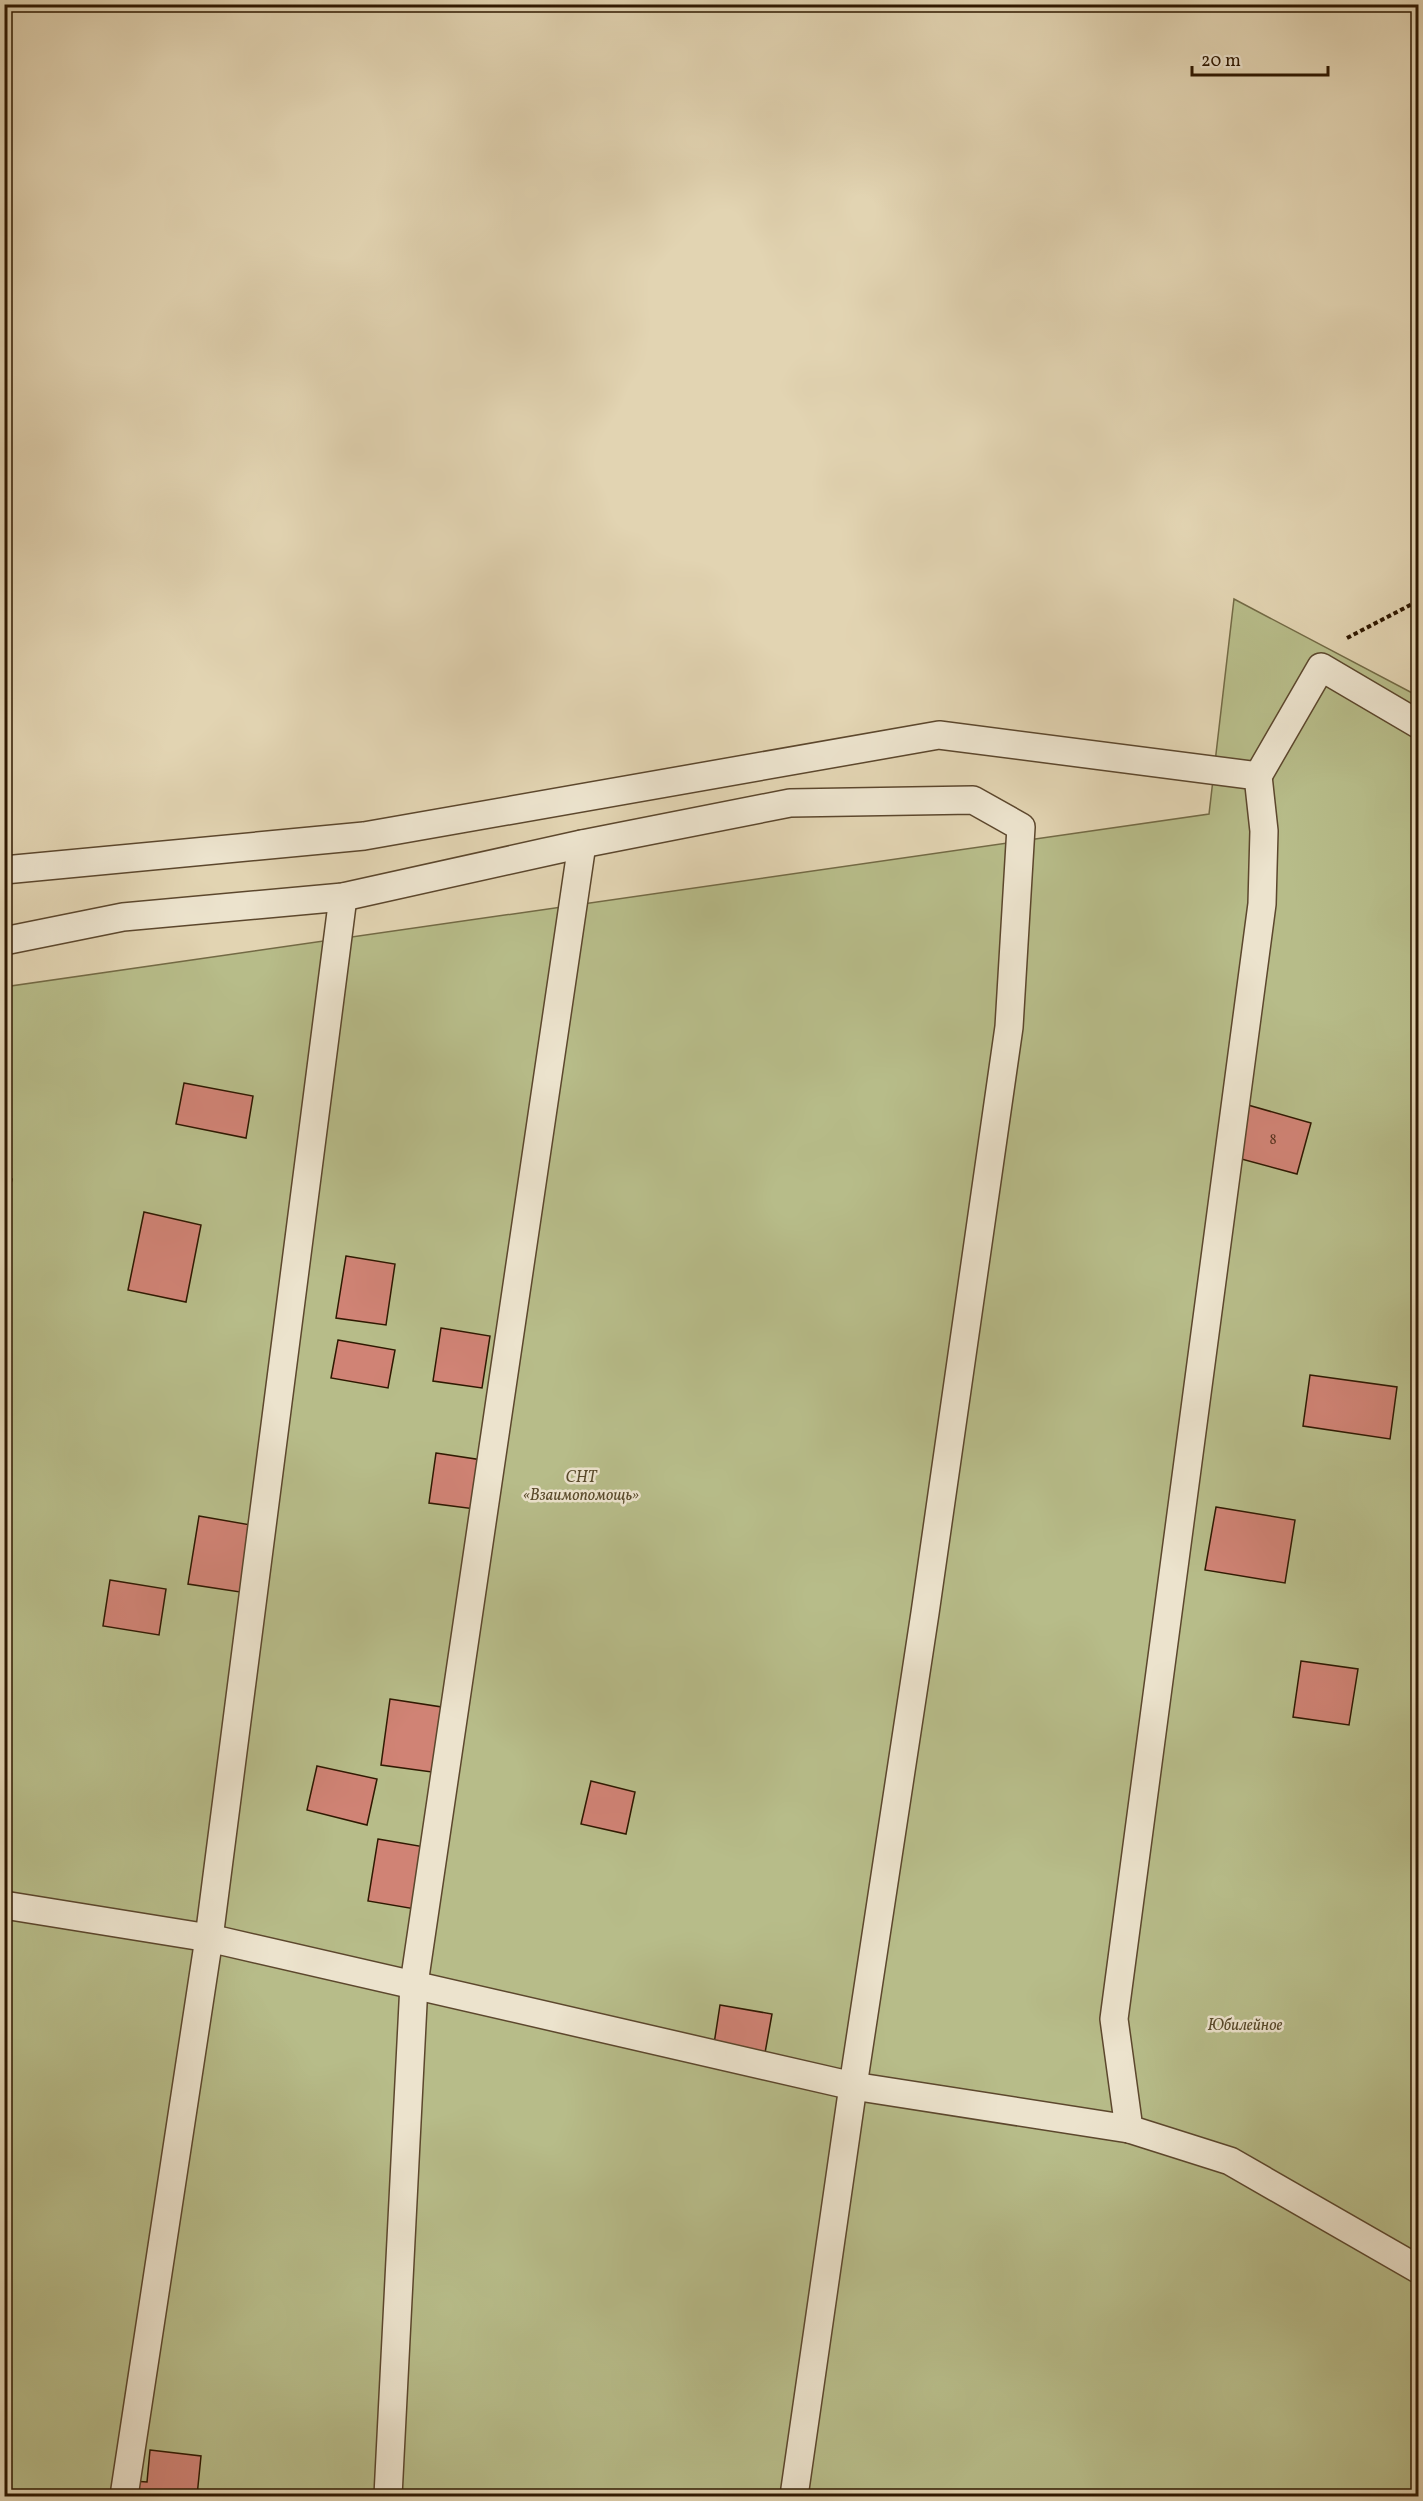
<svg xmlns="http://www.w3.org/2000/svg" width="1423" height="2501" viewBox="0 0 1423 2501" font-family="Vollkorn,serif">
<rect width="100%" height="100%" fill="#e2d4b2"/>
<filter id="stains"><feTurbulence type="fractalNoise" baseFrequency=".00333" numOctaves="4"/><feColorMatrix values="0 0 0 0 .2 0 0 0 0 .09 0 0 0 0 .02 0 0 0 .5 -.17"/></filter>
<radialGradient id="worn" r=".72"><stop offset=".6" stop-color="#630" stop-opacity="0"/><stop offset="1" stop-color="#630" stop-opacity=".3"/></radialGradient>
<polygon fill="#b7bc89" stroke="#736a45" stroke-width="1.5" points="1234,599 1418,696 1418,2496 5,2496 4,987 1209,814"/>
<g fill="#d08375" stroke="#2f1801" stroke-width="1.5">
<polygon points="184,1083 253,1096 246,1138 176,1124"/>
<polygon points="1248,1105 1311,1123 1297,1174 1234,1157"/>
<polygon points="4,1177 12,1179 4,1219"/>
<polygon points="144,1212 201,1225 186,1302 128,1290"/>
<polygon points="346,1256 395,1264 386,1325 336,1318"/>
<polygon points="441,1328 490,1336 482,1388 433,1381"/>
<polygon points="338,1340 395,1350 388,1388 331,1378"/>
<polygon points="1310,1375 1397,1387 1390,1439 1303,1426"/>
<polygon points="436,1453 482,1460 475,1509 429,1503"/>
<polygon points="1216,1507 1295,1520 1285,1583 1205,1570"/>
<polygon points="199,1516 251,1525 240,1592 188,1584"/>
<polygon points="110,1580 166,1589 159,1635 103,1626"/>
<polygon points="1301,1661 1358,1669 1349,1725 1293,1717"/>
<polygon points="390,1699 448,1708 439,1773 381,1765"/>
<polygon points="317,1766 377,1779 367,1825 307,1810"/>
<polygon points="591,1781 635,1792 626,1834 581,1824"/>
<polygon points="378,1839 425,1847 415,1909 368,1901"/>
<polygon points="720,2005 772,2014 765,2053 714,2044"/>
<polygon points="150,2450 201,2456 197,2496 132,2496 133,2481 147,2482"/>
</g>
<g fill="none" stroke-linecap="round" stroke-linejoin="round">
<g stroke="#5c472d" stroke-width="30">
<g id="lane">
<polyline points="1258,776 1321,667 1418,724"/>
<polyline points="4,870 364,836 939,735 1258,776 1264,831 1262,904 1114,2019 1129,2129 1230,2161 1418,2269"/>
<polyline points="4,941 123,917 343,897 582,844 790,803 973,800 1021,827 1009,1027 925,1613 853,2086 794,2496"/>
<polyline points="4,1905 209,1938 853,2086 1129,2129"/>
<polyline points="124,2496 209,1938 343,897"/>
<polyline points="388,2496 414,1984 582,844"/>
</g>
</g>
<polyline stroke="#2f1801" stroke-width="4" stroke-dasharray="4.5 3" stroke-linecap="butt" points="1347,638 1418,601"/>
<use href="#lane" stroke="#ece3cd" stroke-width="27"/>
</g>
<g text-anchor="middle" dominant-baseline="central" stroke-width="5" stroke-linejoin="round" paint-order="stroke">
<g font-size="14" fill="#57331e">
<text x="1273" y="1140">8</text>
</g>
<g font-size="16" font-style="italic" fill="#58492a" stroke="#ece3cd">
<text x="581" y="1478">СНТ<tspan x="581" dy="18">«Взаимопомощь»</tspan></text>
<text x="1245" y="2026">Юбилейное</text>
</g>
</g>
<rect width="1423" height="2501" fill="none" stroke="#e2d4b2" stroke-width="24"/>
<rect x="6" y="6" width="1411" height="2489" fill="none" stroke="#2f1801" stroke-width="3"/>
<rect x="12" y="12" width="1399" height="2477" fill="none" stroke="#2f1801" stroke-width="1.5"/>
<path d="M1192 66v9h136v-9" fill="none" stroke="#2f1801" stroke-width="3"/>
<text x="1201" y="66" font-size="18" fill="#2f1801" stroke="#ece3cd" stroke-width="4.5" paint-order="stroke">20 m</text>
<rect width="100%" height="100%" filter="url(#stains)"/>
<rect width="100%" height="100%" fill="url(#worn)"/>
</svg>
